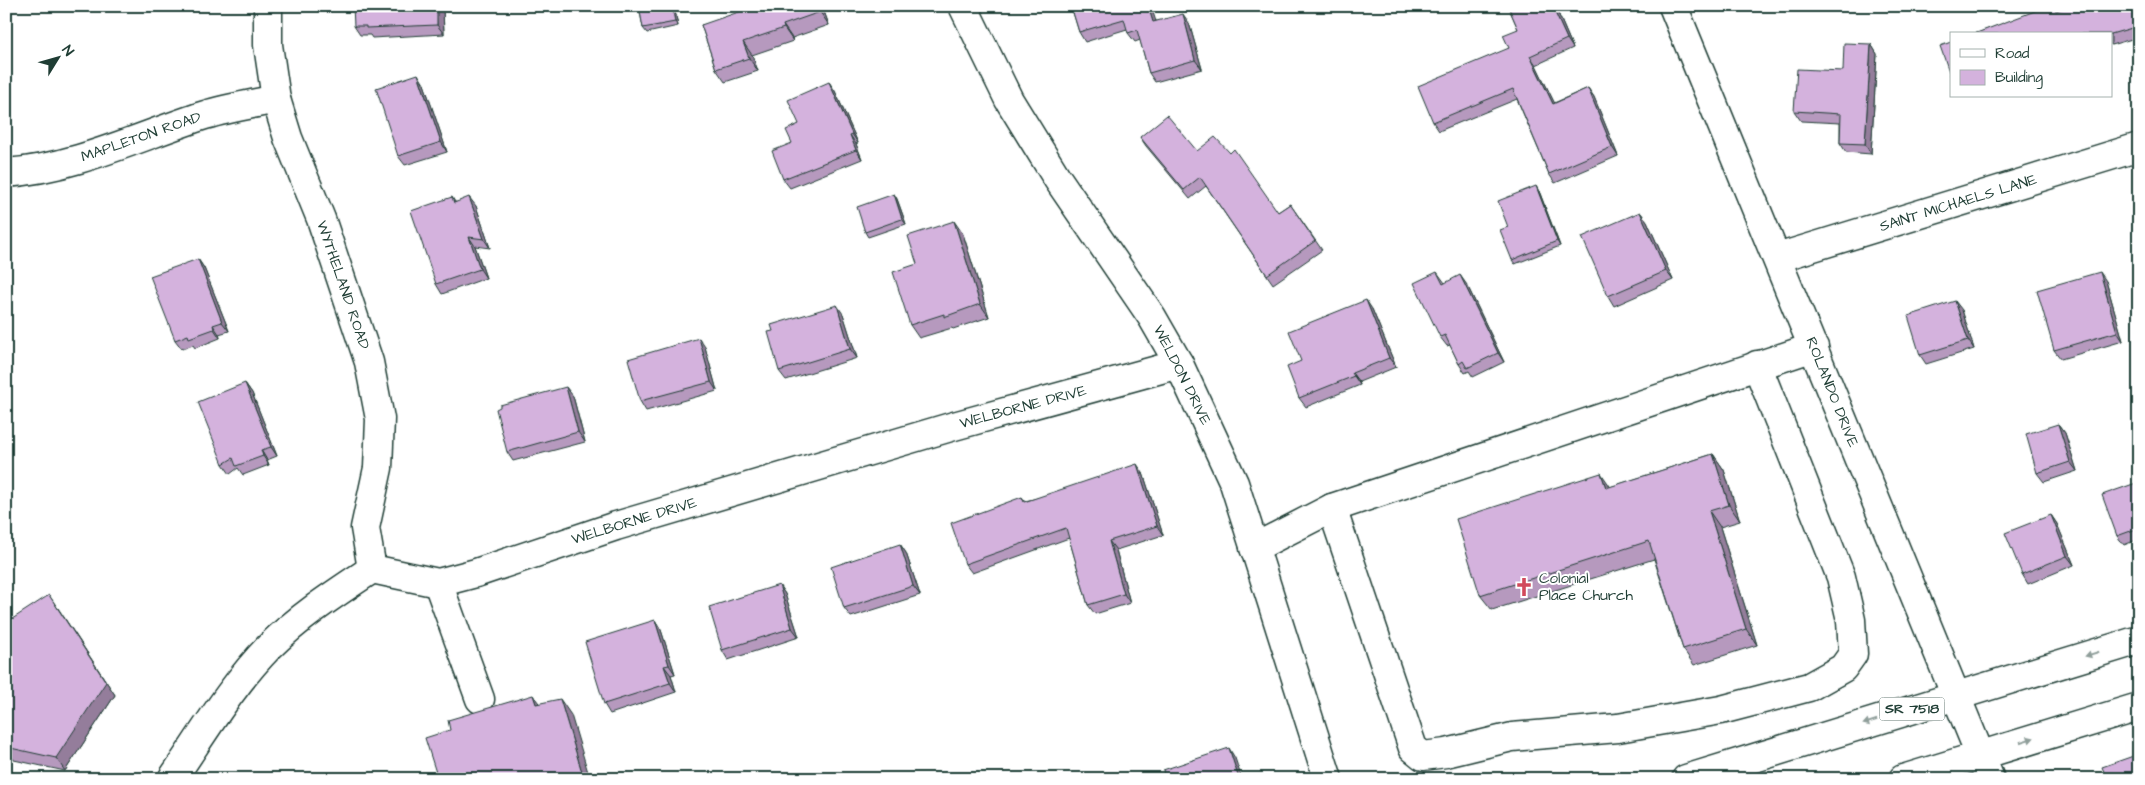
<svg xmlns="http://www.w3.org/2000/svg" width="2145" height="785" viewBox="0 0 2145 785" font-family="'Architects Daughter',sans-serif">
<rect width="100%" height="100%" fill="#fff"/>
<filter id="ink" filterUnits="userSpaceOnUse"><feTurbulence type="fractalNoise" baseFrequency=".02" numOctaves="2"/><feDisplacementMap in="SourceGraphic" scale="10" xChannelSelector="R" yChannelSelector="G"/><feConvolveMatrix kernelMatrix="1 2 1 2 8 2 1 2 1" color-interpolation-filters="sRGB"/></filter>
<g filter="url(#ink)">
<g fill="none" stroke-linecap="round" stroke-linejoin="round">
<g stroke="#1f3d34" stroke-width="31">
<g id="minor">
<polyline points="268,6 268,45 276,99 288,138 321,219 369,362 380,419 378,468 365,528 372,569"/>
<polyline points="963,6 1009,100 1057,178 1152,317 1179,364 1234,483 1328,779"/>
<polyline points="1673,6 1990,779"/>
<path d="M6 173C75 168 140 136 205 115 228 108 253 104 276 99"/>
<polyline points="1777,258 2139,147"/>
<polyline points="1332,508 1413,748 1423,756 1446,753 1512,737 1618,728 1721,710 1809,687 1843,668 1853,654 1851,620 1841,577 1757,365"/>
<polyline points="1254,548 1332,508 1814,347"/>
<polyline points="438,583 480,699"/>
<path d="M172 779C203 734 231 686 269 647 300 616 336 593 372 569L438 583 476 573 616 526 954 426 1179 364"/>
</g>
</g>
<g stroke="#1f3d34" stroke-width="31">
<g id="highway">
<polyline points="1686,779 2139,640"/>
<polyline points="1903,779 2139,707"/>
</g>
</g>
<use href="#minor" stroke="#fff" stroke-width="28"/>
<use href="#highway" stroke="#fff" stroke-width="28"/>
</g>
<g fill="#b699be" stroke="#1f3d34">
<polygon points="639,6 674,6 678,26 647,33 643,28"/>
<polygon points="822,6 829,25 792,38 793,41 752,55 758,71 725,82 716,69 701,25"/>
<polygon points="1071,6 1156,21 1189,23 1202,69 1155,82 1149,73 1140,40 1135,42 1128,33 1127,29 1085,42 1079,32"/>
<polygon points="1508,6 1555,6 1573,48 1536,65 1554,103 1588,88 1594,97 1618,156 1555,183 1549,174 1517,99 1439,131 1433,122 1509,48 1518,29"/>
<polygon points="2055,6 2058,10 2139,6 2139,37 2111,45 2111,34 1974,34"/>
<polygon points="443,8 444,34 372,38 370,35 360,35 354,26"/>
<polygon points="1871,44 1877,54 1871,154 1846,152 1840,143 1840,123 1801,121 1794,111 1843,71"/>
<polygon points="829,82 835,91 858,143 856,144 862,159 790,188 783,179 792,143 799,124"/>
<polygon points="424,84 447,152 405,165 398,156"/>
<polygon points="1140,137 1197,151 1278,212 1290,204 1322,250 1273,284 1206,186 1190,199 1146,146"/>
<polygon points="1539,191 1560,246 1515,264 1512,260 1508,227"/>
<polygon points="894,194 897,199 906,224 868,237 865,232"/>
<polygon points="452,197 455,202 476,206 490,248 475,246 486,278 442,294 436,284"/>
<polygon points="1640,212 1647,221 1673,280 1614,306 1608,296"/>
<polygon points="963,234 989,317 953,329 952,328 919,338 910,325 917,264"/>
<polygon points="198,259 204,268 229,331 219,334 220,338 195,348 193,345 182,349 175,340"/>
<polygon points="1437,272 1445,283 1467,285 1504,362 1473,377 1469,371 1465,373 1459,364 1450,345 1447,346 1440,337"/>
<polygon points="2106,281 2123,341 2061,359 2054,350"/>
<polygon points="1372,309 1396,367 1359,382 1360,385 1306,407 1299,398 1301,361"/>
<polygon points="1962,310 1974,349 1926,364 1920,355"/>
<polygon points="843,314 857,358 786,380 779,371"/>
<polygon points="705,347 717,391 646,411 640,401"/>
<polygon points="245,383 252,393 277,456 267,460 269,465 243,475 238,468 230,474 223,464"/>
<polygon points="573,396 585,442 513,461 507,452"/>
<polygon points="2058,424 2065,433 2077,471 2044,482 2037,473"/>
<polygon points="1713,454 1724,470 1740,521 1720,527 1757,645 1694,665 1683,649 1654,559 1492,610 1480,595 1610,487"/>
<polygon points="1143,473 1163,535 1116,550 1130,603 1095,614 1088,605 1069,538 972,573 965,564 1022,497 1025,501"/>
<polygon points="2139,482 2139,539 2124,545 2117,536"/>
<polygon points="2051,515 2057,524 2074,565 2028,584 2022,574"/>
<polygon points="900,544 906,553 920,595 851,617 844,608"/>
<polygon points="779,585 785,594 799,637 728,660 722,650"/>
<polygon points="58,608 115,695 65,771 14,760 6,749 6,623"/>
<polygon points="655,620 661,630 675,674 671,675 676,692 610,714 604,704"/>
</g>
<g fill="#947d9b" stroke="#1f3d34">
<polygon points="436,6 442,6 443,8 444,34 437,25"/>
<polygon points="672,6 674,6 678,26 675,22"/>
<polygon points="818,6 822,6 829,25 820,12"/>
<polygon points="1148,6 1151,6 1159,31 1153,22"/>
<polygon points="1552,6 1555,6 1573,48 1567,39"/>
<polygon points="1183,14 1189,23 1202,69 1195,60"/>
<polygon points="783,25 792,38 793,41 784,28"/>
<polygon points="743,42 752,55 758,71 749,58"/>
<polygon points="1871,44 1877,54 1871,154 1865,144"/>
<polygon points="1530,56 1536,65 1559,112 1553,104"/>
<polygon points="418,74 424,84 447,152 441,142"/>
<polygon points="829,82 835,91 858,143 852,134"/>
<polygon points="1588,88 1594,97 1618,156 1612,147"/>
<polygon points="850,135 856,144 862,159 856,150"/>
<polygon points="1536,186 1539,191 1560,246 1557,241"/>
<polygon points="894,194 897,199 906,224 902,219"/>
<polygon points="469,197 476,206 490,248 484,239"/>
<polygon points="1640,212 1647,221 1673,280 1666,271"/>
<polygon points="954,221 963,234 989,317 980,304"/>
<polygon points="469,237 475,246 486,278 480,269"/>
<polygon points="198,259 204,268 229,331 222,322"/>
<polygon points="2100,272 2106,281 2123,341 2117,332"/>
<polygon points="1460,275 1467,285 1504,362 1498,353"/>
<polygon points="1366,300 1372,309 1396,367 1389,358"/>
<polygon points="1955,301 1962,310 1974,349 1968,340"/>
<polygon points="837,305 843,314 857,358 850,349"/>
<polygon points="213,325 219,334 220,338 214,329"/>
<polygon points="699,338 705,347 717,391 711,382"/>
<polygon points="1352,373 1359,382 1360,385"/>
<polygon points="245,383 252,393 277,456 271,447"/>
<polygon points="566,387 573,396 585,442 578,432"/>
<polygon points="2058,424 2065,433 2077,471 2070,462"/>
<polygon points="261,450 267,460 269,465 263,456"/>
<polygon points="1713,454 1724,470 1740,521 1729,505"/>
<polygon points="1137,464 1143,473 1163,535 1157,526"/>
<polygon points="1601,473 1612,489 1606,488"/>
<polygon points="1709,511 1720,527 1757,645 1746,629"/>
<polygon points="2051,515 2057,524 2074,565 2067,556"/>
<polygon points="1109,541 1116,550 1130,603 1124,594"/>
<polygon points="900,544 906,553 920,595 913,586"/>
<polygon points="779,585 785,594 799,637 792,628"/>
<polygon points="49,595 115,695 65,771 56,758"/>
<polygon points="655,620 661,630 675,674 669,665"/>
<polygon points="664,666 671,675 676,692 670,683"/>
<polygon points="533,695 544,710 536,704"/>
<polygon points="560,699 571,715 590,779 584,779"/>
<polygon points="1229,748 1235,758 1242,779 1239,779"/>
</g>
<g fill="#d4b2dd" stroke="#1f3d34">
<polygon points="353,6 437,6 437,25 366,28 366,26 354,26"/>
<polygon points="639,6 672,6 675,22 643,28"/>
<polygon points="756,6 818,6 820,12 783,25 784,28 743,42 749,58 716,69 701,25"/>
<polygon points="1071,6 1148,6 1153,22 1183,14 1195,60 1149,73 1137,30 1128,33 1124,19 1079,32"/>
<polygon points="1508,6 1552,6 1567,39 1530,56 1553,104 1588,88 1612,147 1549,174 1513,89 1433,122 1418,86 1509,48 1503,35 1518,29"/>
<polygon points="2048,6 2054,6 2056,11 2070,6 2139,6 2139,26 2111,34 1974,34"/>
<polygon points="1951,42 1951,77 1940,46"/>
<polygon points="1844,43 1871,44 1865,144 1840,143 1841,114 1794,111 1797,69 1843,71"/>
<polygon points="418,74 441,142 398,156 376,88"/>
<polygon points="829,82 852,134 850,135 856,150 783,179 772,151 792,143 786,130 799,124 788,100"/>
<polygon points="1167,115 1197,151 1215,137 1230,153 1234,149 1278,212 1290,204 1315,241 1267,275 1200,177 1184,190 1140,137"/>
<polygon points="1536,186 1557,241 1512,260 1500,230 1508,227 1498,201"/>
<polygon points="894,194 902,219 865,232 857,207"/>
<polygon points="452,197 454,203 469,197 484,239 469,237 480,269 436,284 411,211"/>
<polygon points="1640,212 1666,271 1608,296 1582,237"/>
<polygon points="954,221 980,304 944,317 944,314 910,325 893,272 917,264 908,236"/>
<polygon points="198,259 222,322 213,325 214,329 189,338 188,335 175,340 150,276"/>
<polygon points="1437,272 1443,284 1460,275 1498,353 1467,368 1463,361 1459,364 1445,335 1440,337 1414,283"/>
<polygon points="2100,272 2117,332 2054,350 2037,290"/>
<polygon points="1366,300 1389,358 1352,373 1354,376 1299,398 1287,367 1301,361 1289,331"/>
<polygon points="1955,301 1968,340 1920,355 1908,316"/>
<polygon points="837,305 850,349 779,371 768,332 773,331 771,325"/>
<polygon points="699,338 711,382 640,401 628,359"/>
<polygon points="245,383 271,447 261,450 263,456 236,466 233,458 223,464 198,402"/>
<polygon points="566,387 578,432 507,452 496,409 500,407 500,405"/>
<polygon points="2058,424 2070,462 2037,473 2026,434"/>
<polygon points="1713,454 1729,505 1709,511 1746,629 1683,649 1649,541 1480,595 1456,519 1601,473 1606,488"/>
<polygon points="1137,464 1157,526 1109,541 1124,594 1088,605 1066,528 965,564 951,523 1022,497 1024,502"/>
<polygon points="2139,482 2139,528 2117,536 2102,495"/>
<polygon points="2051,515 2067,556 2022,574 2005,533"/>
<polygon points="900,544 913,586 844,608 831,567"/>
<polygon points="779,585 792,628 722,650 709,607"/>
<polygon points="49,595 106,682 56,758 6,747 6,623"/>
<polygon points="655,620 669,665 664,666 670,683 604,704 585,642"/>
<polygon points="533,695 536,704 560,699 584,779 438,779 425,738 450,730 448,720"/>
<polygon points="1229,748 1239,779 1165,779 1163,770"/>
<polygon points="2139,754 2139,779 2107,779 2102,767"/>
</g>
<defs><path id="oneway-solid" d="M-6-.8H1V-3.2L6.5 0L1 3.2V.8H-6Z" transform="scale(1.25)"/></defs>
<g fill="#8f9e9a">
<use href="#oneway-solid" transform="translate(2092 654) rotate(163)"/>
<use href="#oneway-solid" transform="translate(1870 722) rotate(163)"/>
<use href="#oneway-solid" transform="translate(2027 740) rotate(-17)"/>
</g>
</g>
<defs>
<g id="church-bare" transform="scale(1.5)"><path d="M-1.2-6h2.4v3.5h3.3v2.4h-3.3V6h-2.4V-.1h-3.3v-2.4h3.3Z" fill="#d1495b" stroke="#fff" stroke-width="2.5" paint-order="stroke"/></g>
</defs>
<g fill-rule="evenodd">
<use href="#church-bare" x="1524" y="587"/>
</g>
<g text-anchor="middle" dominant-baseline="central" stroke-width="4" stroke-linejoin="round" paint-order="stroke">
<rect fill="#fff" stroke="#627771" stroke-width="1" x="1879.5" y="697.5" width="65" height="23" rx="4"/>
<g font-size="14" font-weight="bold" fill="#1f3d34">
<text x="1912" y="709">SR 7518</text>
</g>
<g font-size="15" fill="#1f3d34" stroke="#fff">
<text transform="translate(141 137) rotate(-19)">MAPLETON ROAD</text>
<text transform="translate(1958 203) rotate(-17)">SAINT MICHAELS LANE</text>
<text transform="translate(343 285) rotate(71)">WYTHELAND ROAD</text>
<text transform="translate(1182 375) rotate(63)">WELDON DRIVE</text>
<text transform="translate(1832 392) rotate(68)">ROLANDO DRIVE</text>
<text transform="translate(1023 407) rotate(-15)">WELBORNE DRIVE</text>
<text transform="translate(634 521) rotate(-17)">WELBORNE DRIVE</text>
</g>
<g font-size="15" fill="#1f3d34" stroke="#fff" text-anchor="start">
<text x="1539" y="578">Colonial<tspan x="1539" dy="17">Place Church</tspan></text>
</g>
</g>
<rect width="2145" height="785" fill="none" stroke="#fff" stroke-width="25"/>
<rect x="12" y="12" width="2120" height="760" fill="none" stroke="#1f3d34" stroke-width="2" filter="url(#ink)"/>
<rect x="1950" y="32" width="162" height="65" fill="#ffffff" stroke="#a5b1ae"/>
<rect x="1960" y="49" width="25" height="8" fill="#ffffff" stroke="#a5b1ae"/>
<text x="1995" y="58" font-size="15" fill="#1f3d34">Road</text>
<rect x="1960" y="70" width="25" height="15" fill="#d4b2dd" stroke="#a5b1ae"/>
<text x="1995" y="82" font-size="15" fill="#1f3d34">Building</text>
<g transform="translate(58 58) rotate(53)" stroke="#ffffff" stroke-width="4" paint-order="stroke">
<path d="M0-4L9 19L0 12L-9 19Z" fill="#1f3d34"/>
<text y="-8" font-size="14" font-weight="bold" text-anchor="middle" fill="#1f3d34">N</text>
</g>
</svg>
